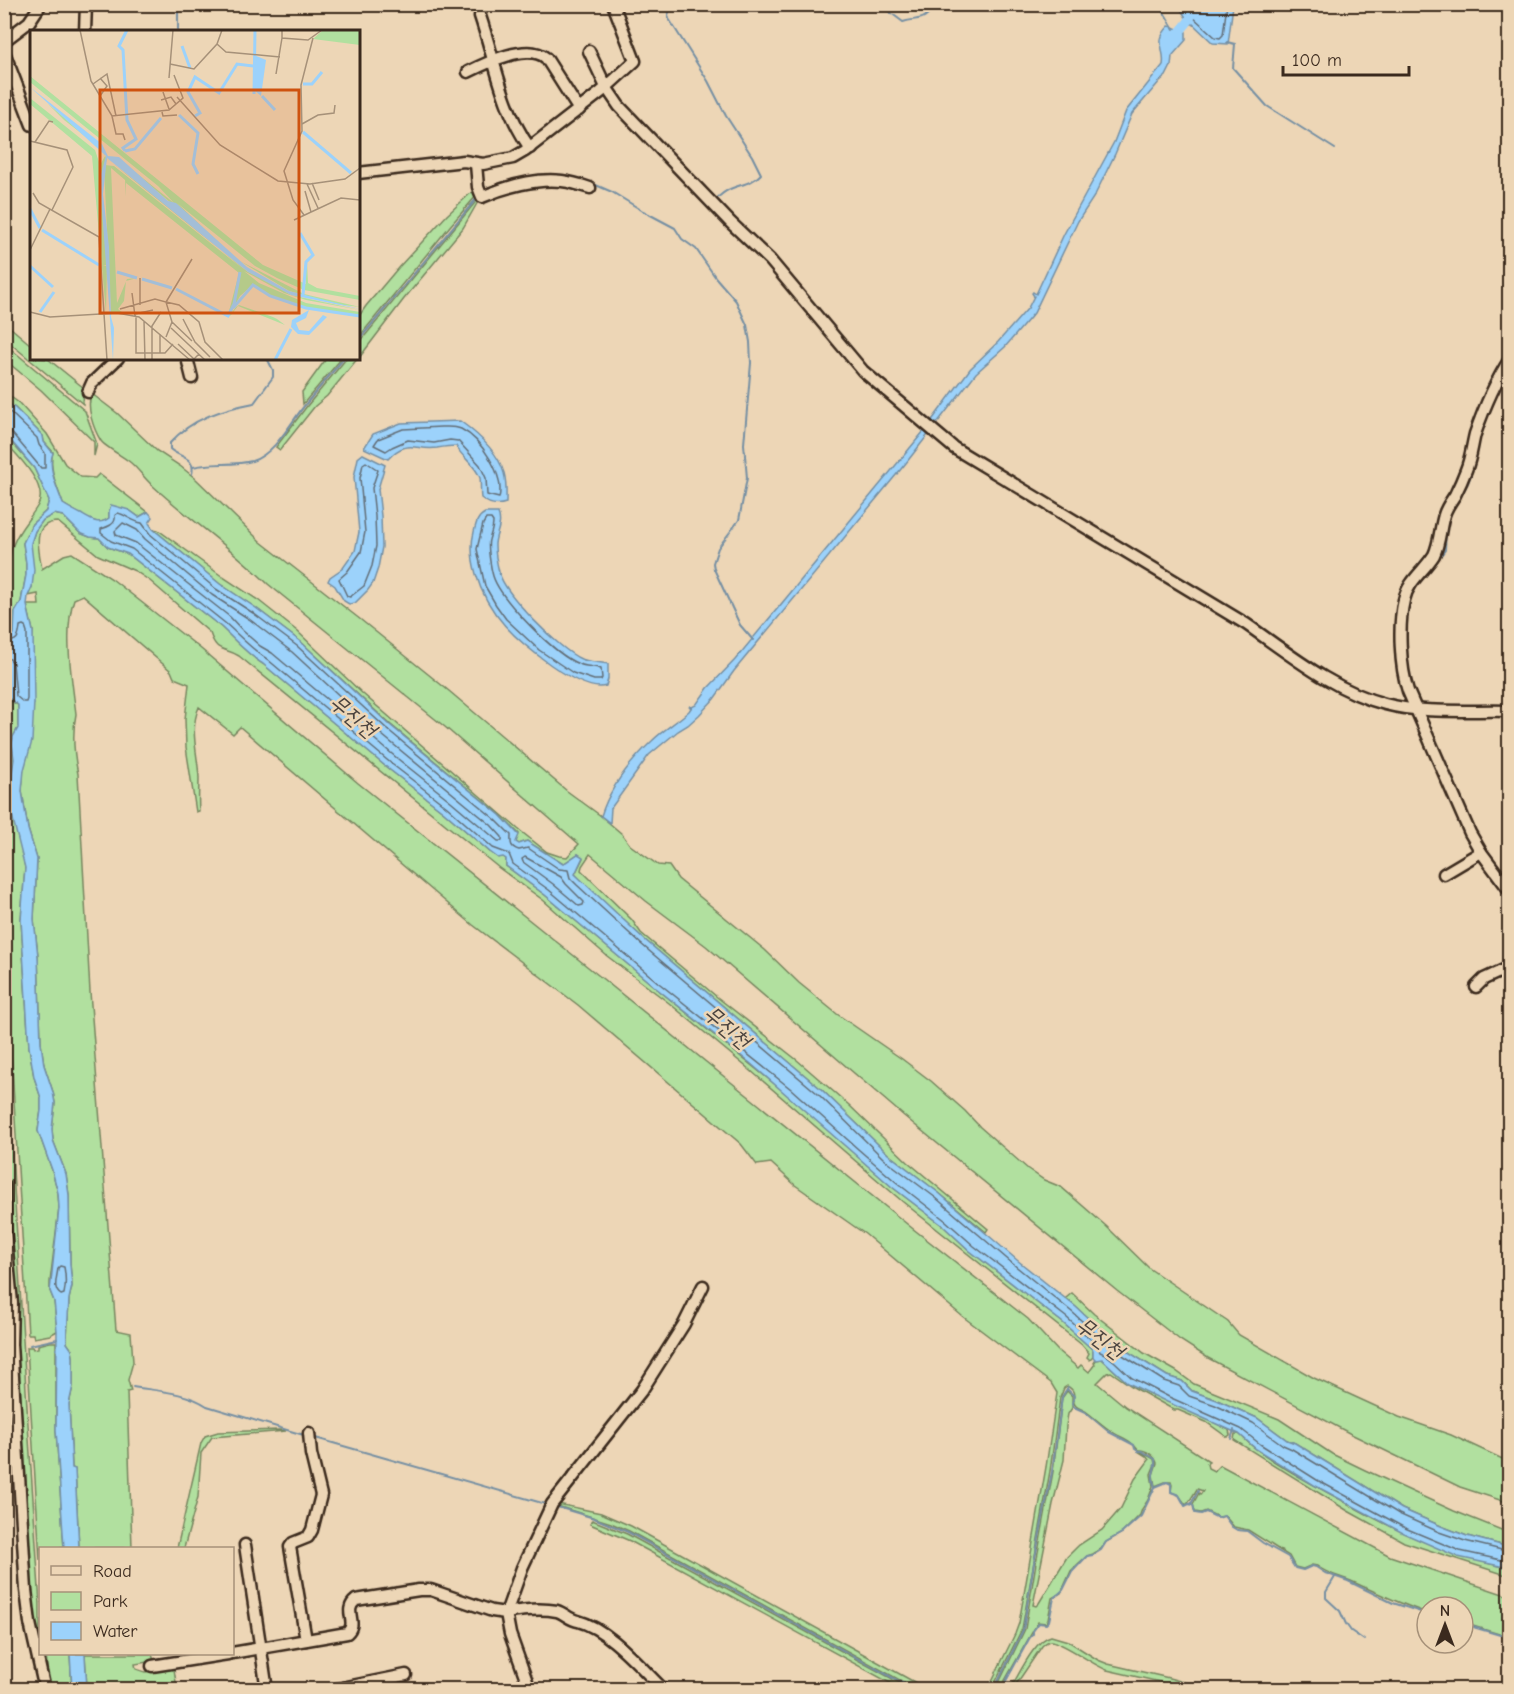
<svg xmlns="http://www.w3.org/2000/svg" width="1514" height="1694" viewBox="0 0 1514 1694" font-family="'Comic Neue','Poor Story',sans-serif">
<rect width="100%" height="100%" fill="#edd6b6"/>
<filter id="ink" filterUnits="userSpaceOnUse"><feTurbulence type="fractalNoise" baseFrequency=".0167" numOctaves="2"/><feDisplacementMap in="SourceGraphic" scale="12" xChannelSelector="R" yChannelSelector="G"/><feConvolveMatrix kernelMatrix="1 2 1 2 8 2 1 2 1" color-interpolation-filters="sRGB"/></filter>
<g filter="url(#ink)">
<g fill="#b1e09f" stroke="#76855e" stroke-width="1.5">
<polygon points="475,189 477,195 450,226 359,337 359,316 366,306 398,268 447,215"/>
<polygon points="478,199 479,200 463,228 404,299 359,358 359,343"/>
<polygon points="4,322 31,345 32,358 48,359 84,388 83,404 5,339"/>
<polygon points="5,344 85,411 97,444 94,456 94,442 41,390 5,360"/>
<polygon points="358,358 327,396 315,406 280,450 276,447 307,406 346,359"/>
<polygon points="326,359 341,359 303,404 302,392"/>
<path d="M4 392 19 403 47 434 65 464 81 477 95 478 99 474 148 512 139 517 129 510 109 511V518C99 526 91 520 81 515 75 511 69 508 63 504 58 489 48 468 53 452L44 442 43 436 15 408 5 401Z"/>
<path d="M92 394 117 413 157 451 180 466 195 478 261 542 361 620 449 691 567 791 601 816 622 834 630 845 658 865 669 866 678 879 765 950 799 983 837 1014 902 1059 931 1081 965 1111 980 1127 1028 1169 1044 1180 1061 1187 1106 1226 1150 1269 1228 1322 1239 1335 1314 1378 1399 1417 1451 1435 1509 1462V1503L1460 1487 1351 1434 1208 1358 1180 1340 1117 1291 904 1116 706 946 646 901 590 854 582 866 581 870 632 920 641 933 717 997 797 1060 849 1105 908 1162 988 1229 986 1232 939 1193 888 1154 821 1089 645 940 581 881 575 874 583 858 578 854 563 864 527 841 519 844 515 841 519 834 500 815 391 725 301 642 256 608 220 584 153 529 158 530 223 577 258 600 297 631 363 694 518 829 547 852 559 856 567 857 579 844 445 727 268 584C232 548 190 520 153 486 145 479 139 470 131 463 124 457 105 447 101 441 94 430 85 406 92 394Z"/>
<path d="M4 434 34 468 49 500 46 511 32 524 23 543 26 563V575L21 602 15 612 11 701 18 705V728L13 737 12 744 14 759 11 780 25 868 21 920 29 1047 34 1077 41 1098V1110L38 1131 52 1170 58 1193 59 1208 50 1282V1291L54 1301 57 1331 50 1335 34 1338 33 1334H28L5 952 4 574 7 573C11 564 9 554 13 545 18 530 30 519 38 505 49 486 17 455 5 442Z"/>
<path d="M54 514 63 516 80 533 90 537 99 538 108 547 128 554 221 627C235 640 247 654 263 664L390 770 444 812 490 852 503 856 506 859V866L545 895 656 988 787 1094 892 1187 942 1225 970 1251 1062 1322 1093 1350V1357L1090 1360 1087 1357 1089 1353 1082 1345 903 1202 750 1070 669 1003 607 956 543 900 499 868 239 656C223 646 217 654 210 633L150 581 135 571 98 555 58 522C30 522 39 551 42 569L64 555 72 553 112 579 201 649 358 783 593 971 912 1228 1028 1319 1058 1351 1078 1368 1081 1365 1089 1372 1095 1364 1094 1363 1096 1360 1102 1359 1118 1374 1229 1430 1230 1435 1227 1437 1206 1422 1178 1410H1174L1133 1387 1111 1372 1107 1373 1097 1383 1126 1407 1209 1461 1207 1464 1208 1468 1214 1471 1220 1465 1390 1556 1509 1596V1637L1463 1623V1607H1427V1613C1401 1604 1377 1593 1351 1581 1339 1576 1327 1574 1317 1566L1312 1565 1303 1569 1295 1567 1289 1556 1248 1530 1234 1527 1225 1516 1218 1517 1206 1511 1201 1513 1195 1512 1193 1504 1199 1493 1201 1494 1203 1491 1197 1489 1189 1502 1186 1505 1179 1495 1171 1492 1172 1485 1171 1482H1165L1155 1486 1153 1475 1157 1463C1155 1456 1146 1449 1138 1450 1132 1440 1121 1438 1111 1431 1103 1426 1096 1419 1088 1413 1085 1410 1079 1409 1076 1406 1069 1400 1080 1393 1067 1386L1064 1388 1060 1398 1050 1471 1022 1629 992 1689H988L1015 1634 1019 1623 1046 1467 1057 1393 1051 1383 962 1316 865 1234 795 1185 771 1163 757 1165 741 1144 578 1005 473 925 240 727 233 734 199 707C189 730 198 754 199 778 199 789 198 799 199 811L196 812 186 747 185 719 189 684 174 678 171 671 83 595 74 599C63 631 72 680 76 714 72 733 74 755 78 774L90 992 116 1330 131 1333 133 1362 128 1380 131 1391 127 1392 132 1548H79L75 1469 72 1468 69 1404 73 1386V1357L72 1350 67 1343V1338L69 1299 72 1286 70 1264 69 1195 66 1174 53 1140 52 1129 55 1103 53 1092 44 1065 41 1043 38 956 34 919 37 859 28 829 22 791 33 631 27 605H39L38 594 28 596 32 587 31 543 35 531 43 520Z"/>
<polygon points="4,1017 28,1424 40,1604 40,1654 32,1623 7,1199 4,1142"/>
<polygon points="1072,1293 1094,1314 1144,1353 1176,1371 1194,1384 1279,1419 1332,1454 1365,1470 1454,1511 1509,1533 1509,1547 1467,1536 1441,1526 1402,1509 1295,1443 1287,1440 1257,1418 1217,1400 1192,1391 1182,1381 1167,1376 1143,1361 1117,1345 1066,1298"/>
<polygon points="50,1342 56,1342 56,1430 64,1548 40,1548 40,1560 27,1347 32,1347 33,1349 38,1348 38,1345"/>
<polygon points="1067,1391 1072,1396 1072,1408 1068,1414 1066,1426 1064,1460 1053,1504 1033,1605 1036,1606 1039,1603 1067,1557 1079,1545 1102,1530 1121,1508 1135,1479 1149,1460 1146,1456 1138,1451 1142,1452 1154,1459 1155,1464 1151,1474 1153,1486 1148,1500 1142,1509 1140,1515 1122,1533 1106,1542 1101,1549 1093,1554 1087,1556 1079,1563 1071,1571 1061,1593 1052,1598 1048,1620 1046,1623 1038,1622 1000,1689 996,1689 1025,1629 1036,1563 1053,1472 1062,1398"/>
<polygon points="280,1430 286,1431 212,1437 201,1453 198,1497 184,1548 177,1548 201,1443 205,1436 218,1432"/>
<path d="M1235 1434H1239C1245 1439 1250 1445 1256 1449 1283 1469 1314 1485 1343 1501 1396 1531 1450 1557 1509 1568V1576L1404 1542 1348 1511 1234 1440Z"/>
<polygon points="558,1504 601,1513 631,1526 927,1689 916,1689 629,1531 611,1523 554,1505"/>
<polygon points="592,1520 627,1534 911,1689 901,1689 630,1541 590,1524"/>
<path d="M1051 1636 1068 1641 1098 1660 1108 1664 1169 1678 1209 1689H1191L1107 1670C1093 1665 1063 1642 1051 1641 1047 1641 1045 1643 1042 1646L1013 1689H1010C1019 1675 1034 1640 1051 1636Z"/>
<polygon points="46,1654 70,1654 72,1689 49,1689"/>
<polygon points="85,1654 152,1654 154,1661 135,1664 136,1669 145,1672 174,1669 177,1689 87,1689"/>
</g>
<g fill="#9cd2fb" stroke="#758fa3" stroke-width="1.5">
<polygon points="1178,5 1233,5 1228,44 1213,43 1193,24 1190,24"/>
<path d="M1169 26C1178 27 1179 32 1186 32V40L1172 56 1171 66 1166 76 1160 81 1132 114 1115 154 1095 195 1078 221 1034 313 1005 347 976 373 906 463 734 671 714 699 699 715 688 725 678 731 649 755 611 808 610 823 601 816C610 787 630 762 652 741 663 730 677 722 689 711L691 708 689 706 692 707 696 705 708 688 735 660 924 431 970 369 998 342 1028 308 1034 296 1032 293 1033 292 1036 294 1064 234 1114 142 1126 111 1163 65C1166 49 1153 42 1169 26Z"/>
<path d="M5 401 15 408 43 436 44 442 53 453C47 467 58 490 63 504 69 508 75 511 81 514 91 520 99 526 109 518V511L111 505 129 510 139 517 148 512 153 517 149 523 153 529 220 584 256 608 301 642 390 725 500 815 519 835 516 842 519 844 527 841 563 864 578 854 583 857 575 874 645 940 821 1089 888 1154 939 1193 1017 1260 1076 1307 1117 1345 1167 1376 1182 1381 1192 1391 1217 1400 1257 1418 1287 1440 1295 1443 1402 1509 1441 1526 1467 1536 1509 1547V1568L1458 1557 1403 1533 1314 1485 1256 1449 1239 1434 1167 1402 1128 1383 1102 1359 1096 1360 1093 1357V1350L1062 1322 970 1251 942 1225 892 1187 750 1063 656 988 545 895 506 866V859L503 857 498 858 490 852 444 812 390 770 263 664C247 654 235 640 221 627L128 554 108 547 99 538 90 537 80 533 63 516 54 514 43 520 35 531 31 543 34 570 32 587 28 596 27 605 33 631 34 702 32 741 24 770 22 791 28 829 37 859 34 919 38 956 41 1043 44 1065 53 1092 55 1103 52 1129 53 1140 66 1174 69 1195 70 1264 72 1286 69 1299 67 1338V1343L72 1350 73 1357V1386L69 1404 72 1468 75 1469 79 1548H64L56 1430 57 1331 54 1301 50 1291 59 1208 58 1193 52 1170 38 1131 41 1110V1098L34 1077 29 1047 21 920 25 868 10 807 11 780 14 759 12 744 13 737 18 728V705L9 698 6 638 8 635 14 634 15 612 21 602 26 575V563L23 543 32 524 46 511 49 500 34 468 5 434Z"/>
<path d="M460 421C478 434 498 452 504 473 507 483 506 493 506 503 497 506 488 504 481 498 480 492 481 484 480 478 476 465 462 458 456 446 449 446 443 447 437 448 416 451 407 438 388 459L364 448 373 434 401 423Z"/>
<polygon points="363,454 385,465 378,489 381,516 382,547 378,568 373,583 368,590 355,603 349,604 344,601 335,586 328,581 330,577 343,568 355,551 359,532 354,477 358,458"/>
<path d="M485 513H498C503 525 495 534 495 545 495 553 497 564 499 572 504 594 560 650 581 659 589 662 599 662 608 664V679L606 686C590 691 564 674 551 665 517 641 487 614 476 574 472 560 470 547 474 532 476 524 477 517 485 513Z"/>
<polygon points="70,1654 85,1654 87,1689 72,1689"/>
</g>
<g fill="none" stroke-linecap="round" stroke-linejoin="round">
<g stroke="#626d76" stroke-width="1.5">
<polyline points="1185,4 1193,17 1215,37 1220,38 1223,35 1227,4"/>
<polyline points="4,408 11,413 37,438 39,445 45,453 45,468 41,468 11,432 4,431"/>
<path d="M441 427C447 427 455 426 461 429 481 439 505 475 499 498L487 495 486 478 480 465 458 441 450 440 434 443 408 440 392 447 386 451 374 445 378 439 403 429Z"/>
<polygon points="366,462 378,470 372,488 375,516 376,546 372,566 364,586 350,597 347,596 339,579 347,572 361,552 365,532 360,478 363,464"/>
<path d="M486 519H491L493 522C493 529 491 533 489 540 487 546 491 569 493 576 500 599 556 656 579 664 586 667 594 666 601 669L602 678 601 680H594L573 673 539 650 506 619 496 605 485 586 477 549 483 524Z"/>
<polygon points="123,523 137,530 145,539 212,595 249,619 292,652 382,735 491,825 502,837 502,841 498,841 452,802 398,759 272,653 260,646 243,631 230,617 136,543 116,535 115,531"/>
<path d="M4 642C18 642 19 638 20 626L23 625 25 626 27 632V699L26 702H23L16 696 13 663 10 659 4 658"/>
<polygon points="525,857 561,877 566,884 584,902 583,905 579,906 553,884 523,862 522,859"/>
<path d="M60 1266 64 1267C66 1277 66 1285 64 1294L61 1295C52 1289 57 1278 58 1268Z"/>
<path d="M1510 1552 1465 1541 1439 1532 1399 1514 1292 1449 1283 1445 1253 1423 1215 1405 1189 1396 1179 1386 1164 1381 1113 1349 1072 1312 1013 1264 936 1198 884 1159 817 1093 641 944 577 885 570 878 568 870 559 869 528 848 519 850C509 847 511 842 511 835L496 820 387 729 297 646 253 613 216 589 150 534 142 523C133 522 126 515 118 513 113 517 116 513 115 519 114 525 107 527 101 529V533L111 541 132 549 225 623C240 636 250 648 267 659L393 765 447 807 493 848 509 854 513 864 549 890 660 984 791 1089 858 1149 896 1182 946 1221 974 1246 1066 1317 1097 1345 1100 1352 1105 1354 1115 1362 1132 1378 1169 1397 1241 1429 1260 1444 1317 1480 1405 1528 1460 1551 1510 1562"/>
</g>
<g stroke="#758fa3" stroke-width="2">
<path d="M672 4 668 15 669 19 708 81 726 116 752 156 761 174C752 184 741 184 730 189 725 191 721 195 717 198"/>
<path d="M883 4 887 10 903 22C920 17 925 23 934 4"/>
<polyline points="1159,4 1174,29"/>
<polyline points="178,32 178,4"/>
<polyline points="1227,42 1235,44 1233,68 1267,106 1335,149"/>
<polyline points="589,182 612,192 643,211 675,228 682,239 696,249 716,278 736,301 747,325 750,342 751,363 744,444 747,478 739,520 718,548 713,563 714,569 740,625 753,640"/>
<polyline points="358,341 477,198"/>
<path d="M193 467C213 462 233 466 252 461 275 454 291 422 305 405 318 389 331 374 344 358"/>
<path d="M192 474C196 457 180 458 170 449V443C192 418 223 409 254 403L273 377V370L267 358"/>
<path d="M1459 497C1466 489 1471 479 1472 468"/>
<polyline points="1436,561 1445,550 1446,529"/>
<polyline points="30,1345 57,1339"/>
<path d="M133 1387C158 1391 186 1392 207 1406L307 1436"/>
<path d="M1067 1389 1074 1396 1072 1403 1074 1407 1085 1412 1109 1432 1134 1445 1135 1449 1138 1451H1142L1155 1459C1157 1470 1149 1473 1155 1487"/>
<polyline points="312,1437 549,1505"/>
<polyline points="1231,1439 1234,1430"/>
<polyline points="1191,1504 1198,1491"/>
<polyline points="554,1506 594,1518 628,1532 915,1690"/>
<polyline points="1335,1577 1326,1592 1326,1598 1340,1611 1346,1624 1351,1631 1364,1640"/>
<polyline points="1463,1624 1510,1638"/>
<polyline points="994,1690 1023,1630 1034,1563 1052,1472 1062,1397 1068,1387"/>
<polyline points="1001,1690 1029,1639 1033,1634 1033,1631 1039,1623 1046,1624 1049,1621 1054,1598 1063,1590 1072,1572 1087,1556 1093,1555 1101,1550 1106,1542 1122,1533 1141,1516 1155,1487 1167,1482 1171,1484 1171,1492 1179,1495 1185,1506 1189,1504 1193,1505 1195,1513 1201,1514 1206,1512 1218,1518 1224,1516 1232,1527 1237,1530 1247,1531 1263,1543 1288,1557 1295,1568 1303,1570 1312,1566 1316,1567 1325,1573 1348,1581 1393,1603 1427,1614"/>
</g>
<path stroke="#9cd2fb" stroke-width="9" d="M1175 39C1183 24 1194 23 1192 4"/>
<g stroke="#3b2a1e" stroke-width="15">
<g id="minor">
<path d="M480 16C495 60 502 109 530 148"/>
<polyline points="85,32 86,4"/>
<polyline points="4,41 29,22 41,4"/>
<path d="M589 51 606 87 619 106 731 223 770 260 863 371 935 432 954 448 1246 624C1289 654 1334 691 1385 704 1422 714 1471 710 1510 711"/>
<polyline points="4,52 32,125"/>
<path d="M468 72C486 63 528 42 546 58L579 110"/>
<path d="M476 164 478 187 482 197C505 187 536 178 562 181 571 182 581 185 590 188"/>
<polyline points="358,173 464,161 483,164 513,158 525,151 601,92 635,61 613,4"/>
<polyline points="187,358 192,378"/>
<path d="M1510 359C1495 382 1484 408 1475 434 1472 446 1471 458 1466 470 1463 478 1459 487 1455 495 1451 501 1446 508 1444 515 1440 528 1440 542 1434 555 1424 571 1408 581 1404 600 1398 625 1400 667 1408 691L1470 833 1481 852 1510 891"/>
<polyline points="88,392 92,383 118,358"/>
<polyline points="1444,874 1481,852"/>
<polyline points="1476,987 1484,979 1510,967"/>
<polyline points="4,1185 5,1229 12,1303 11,1344 26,1590 30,1623 45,1690"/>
<polyline points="245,1545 267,1690"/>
<polyline points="506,1613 522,1568 552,1504 642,1390 684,1324 703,1286"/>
<path d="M506 1613C522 1610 540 1608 557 1611 564 1613 570 1620 578 1621 609 1629 640 1667 664 1690"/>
<polyline points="306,1640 290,1547 293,1543 308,1537 312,1530 321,1495 311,1454 309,1433"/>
<path d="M232 1653 347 1633C359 1622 342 1611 356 1600L419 1590H431L492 1611 506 1613 510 1634 530 1690"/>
<polyline points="152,1666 228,1654"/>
<polyline points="332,1690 406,1675"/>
</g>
</g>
<use href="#minor" stroke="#edd6b6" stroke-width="10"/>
</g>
</g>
<g text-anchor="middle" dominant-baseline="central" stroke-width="5" stroke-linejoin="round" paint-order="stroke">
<g font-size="22" font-style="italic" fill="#4a433f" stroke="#edd6b6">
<text transform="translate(353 716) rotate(40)">무진천</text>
<text transform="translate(727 1027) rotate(40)">무진천</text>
<text transform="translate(1100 1338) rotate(37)">무진천</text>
</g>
</g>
<g transform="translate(30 30)">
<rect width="330" height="330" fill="#edd6b6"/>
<path d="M293 0H330V15L283 9ZM0 46 233 235 276 254 275 233 284 225 277 232 278 253 287 258 330 266V270L274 260 247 248 225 236 147 173 199 222 90 130 144 173 128 156 0 52ZM0 68 65 120 70 135 75 126 73 120 34 90 18 74 70 117 74 122 76 128 218 242 232 248 261 265 330 280 276 270 254 263 214 241 229 253 276 273 330 282V286L276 278 240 266 223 255 210 266 200 285 206 277 209 275 243 287 247 289 255 295 208 276 201 285 198 287 143 258 198 285 209 243 96 153V167L95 150 81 138 87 273 97 249 107 248 96 251 94 271 88 279 93 283 81 282 74 138 71 166 77 219V235L73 236H77L76 283 62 126 0 74ZM77 129 141 178 213 239 84 136 75 135ZM210 231 274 264 330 277 305 274 259 261Z" fill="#b1e09f" fill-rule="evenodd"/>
<path d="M224 25 236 30 231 66 224 60ZM0 57 72 114 78 126 89 127 138 171 146 173 217 237 259 261 330 279 261 265 218 242 77 128 73 164 79 217 81 287 84 298 83 330 71 166V144L76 126ZM279 280 276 288 266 293 269 300 279 301 293 285 297 287 279 305 268 304 261 297 262 290Z" fill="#9cd2fb"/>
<path fill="none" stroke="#9cd2fb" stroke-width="3" d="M152 16 160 38M273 54H282L292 42M224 64 225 0M232 66 245 80M149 85 168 103 163 134 168 144M165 86 170 83 158 62 165 47 189 63 207 34 223 36M273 102 321 143M95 121 105 119 131 88M95 121 93 118 106 109 97 90 93 20 89 16 97 0M0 179 10 198M12 200 69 235M270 203 283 225 276 232 273 265M0 236 23 257M87 242 107 248M112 249 142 258M146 259 198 286 204 274 210 242M203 278 223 255 240 266 276 278 330 286M10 282 24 262M245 330 261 299"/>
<path fill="none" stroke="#a69179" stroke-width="1.5" d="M50 0 61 51 82 86 139 80 153 68 144 45M252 1V8L278 10 292 0M187 14 196 22 250 27M140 34 164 39 187 14 192 0M246 44 252 8M139 48 143 0M63 54 77 44 86 86M133 62 139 79M70 66 77 56 70 48M147 67 190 115 248 151 280 154 315 149 330 138M131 70 141 67 146 74M132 82 133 86 147 85M82 86 86 104H93L95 110M272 94 288 85 304 83 305 75M0 111 37 120 43 137 22 180M5 112 19 91 23 92M282 153 289 170M277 154 288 178M275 161 281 182M3 163 9 173 69 207 77 330M274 185 263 170 254 141 272 101 271 55 283 8M264 190 311 168 330 170M0 220 20 179M162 229 136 272 149 275 169 292 175 312 193 330M102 263 105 286M110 275V248M90 279 125 269 136 272 142 292 136 307M0 282 20 287 87 283 109 287 160 330M105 284 123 280M106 286V323H135L143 314M153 289 165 312 180 327M114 291 115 330M142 292 162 311M141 298 175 330M148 314 164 329 169 324M130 323V304M122 330V296L131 282"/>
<path fill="#ce520f" fill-opacity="0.15" stroke="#ce520f" stroke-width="3" d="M70 60H269V283H70Z"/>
<rect width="330" height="330" fill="none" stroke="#3b2a1e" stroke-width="3"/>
</g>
<rect width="1514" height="1694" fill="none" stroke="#edd6b6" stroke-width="24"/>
<rect x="12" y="12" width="1490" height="1670" fill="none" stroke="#3b2a1e" stroke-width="2" filter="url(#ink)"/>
<rect x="39" y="1547" width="195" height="108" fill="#edd6b6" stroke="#a69179" stroke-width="1.5"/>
<rect x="51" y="1566" width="30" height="9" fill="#edd6b6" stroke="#a69179" stroke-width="1.5"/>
<text x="93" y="1577" font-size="18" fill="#3b2a1e">Road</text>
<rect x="51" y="1592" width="30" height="18" fill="#b1e09f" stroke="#a69179" stroke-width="1.5"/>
<text x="93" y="1607" font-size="18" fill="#3b2a1e">Park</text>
<rect x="51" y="1622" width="30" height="18" fill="#9cd2fb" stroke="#a69179" stroke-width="1.5"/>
<text x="93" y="1637" font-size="18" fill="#3b2a1e">Water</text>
<g transform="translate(1445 1625)"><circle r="28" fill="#edd6b6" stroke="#a69179" stroke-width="1.5"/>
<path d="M0-4.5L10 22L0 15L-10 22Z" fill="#3b2a1e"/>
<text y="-9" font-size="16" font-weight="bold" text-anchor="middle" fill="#3b2a1e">N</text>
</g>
<path d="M1283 66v9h126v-9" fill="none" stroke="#3b2a1e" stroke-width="3"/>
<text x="1292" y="66" font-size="18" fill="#3b2a1e" stroke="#edd6b6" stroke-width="4.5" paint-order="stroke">100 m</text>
</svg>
